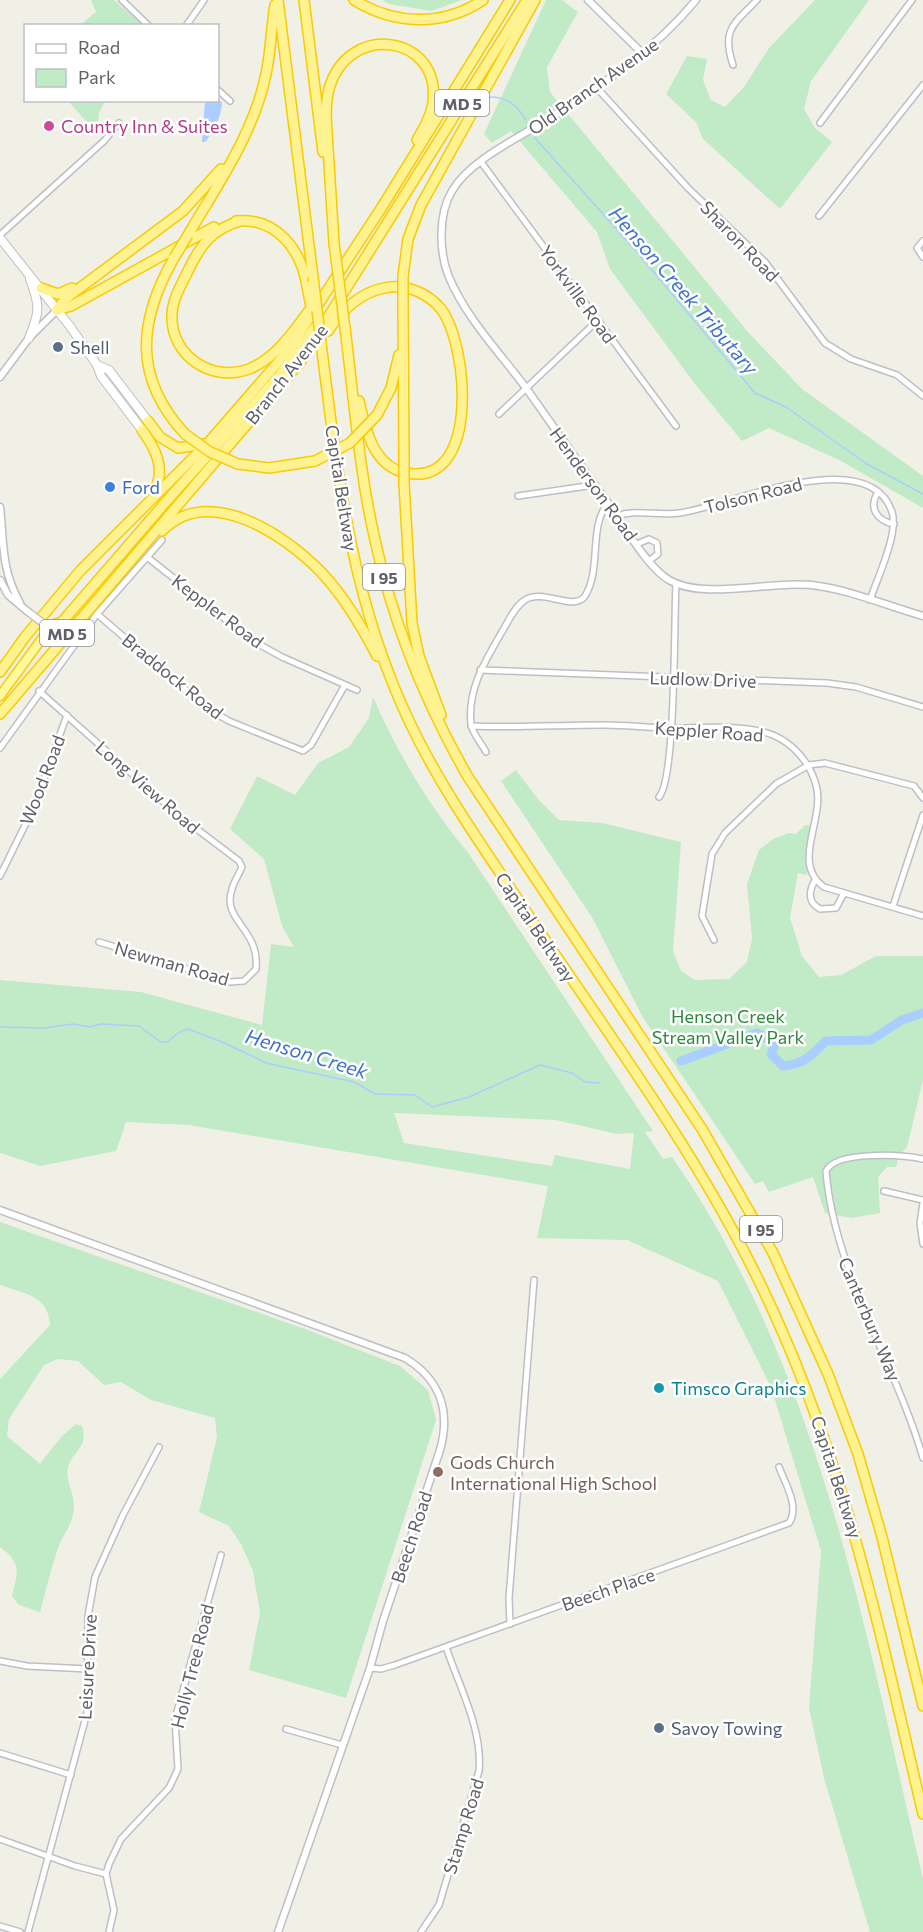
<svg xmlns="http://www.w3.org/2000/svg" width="923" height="1932" viewBox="0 0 923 1932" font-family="Commissioner,sans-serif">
<rect width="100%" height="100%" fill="#f1f0e7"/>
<g fill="#c1eac7" fill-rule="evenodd">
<polygon points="91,0 114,0 143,25 80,25 96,12"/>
<polygon points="383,0 462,0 432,11 389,4"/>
<polygon points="546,0 562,0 578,12 547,67 550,92 748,332 802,389 923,476 923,508 841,461 769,428 742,441 695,384 610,269 597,232 511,131 492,143 484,134"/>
<polygon points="815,0 869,0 811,81 804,109 815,128 832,142 780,209 703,139 696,122 666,94 687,56 707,59 703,80 711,100 725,107 744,87 769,48"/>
<polygon points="68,101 112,101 104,103 99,113 97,133"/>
<path d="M373 697C398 754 429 806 469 854L653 1131 645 1132 663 1159 672 1157C820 1369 865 1631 923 1879V1932H870L824 1778 809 1708 821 1551 771 1387 718 1281 627 1240 537 1238 548 1186 189 1125 126 1122 116 1151 40 1166 0 1153V980L141 992 262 1025 271 944 294 947 282 926 264 859 230 829 257 776 295 795 318 763 349 747 369 718ZM394 1113 556 1120 617 1134 634 1133 630 1169 555 1155 552 1166 404 1143Z"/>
<polygon points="516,770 538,799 559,820 602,823 681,842 673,951 681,971 695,980 729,979 747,962 752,939 747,884 759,850 773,839 789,833 796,834 805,825 813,826 807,875 798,873 790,918 802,956 819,977 841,975 876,956 923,956 923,1080 907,1147 899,1155 896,1167 887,1167 878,1177 880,1213 851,1218 825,1213 813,1177 769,1192 763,1181 755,1184 642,1016 593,919 501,781"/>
<path d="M0 1222 305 1329 400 1366 428 1390 436 1420 346 1698 249 1670 260 1613 253 1571 241 1544 229 1526 199 1512 217 1437 215 1418 151 1400 121 1382 104 1385 78 1361 58 1359 44 1365 9 1419 7 1436 40 1464 61 1437 76 1424 82 1426C89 1449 72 1450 68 1468 65 1480 74 1493 74 1505 75 1522 63 1533 58 1548 51 1568 46 1591 40 1612L19 1605 12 1596C18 1571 22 1564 0 1547V1379L50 1325C48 1295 25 1294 0 1285Z"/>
</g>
<path fill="#a9ceff" d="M218 98 222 103C221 117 214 131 205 142H202L205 101Z"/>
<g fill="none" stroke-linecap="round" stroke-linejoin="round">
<g stroke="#a9ceff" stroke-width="1.5">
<path d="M487 97C506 96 516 104 526 120"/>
<polyline points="535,138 637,252 755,393 786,407 867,464 923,494"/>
<polyline points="0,1027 44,1028 73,1024 90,1027 101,1024 139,1026 161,1042 167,1042 181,1031 188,1029 227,1044 266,1063 354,1082 375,1094 415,1095 432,1107 469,1097 540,1065 572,1073 585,1082 599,1083"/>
</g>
<path stroke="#a9ceff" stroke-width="9" d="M681 1061 757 1033 771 1041 774 1047 771 1054 783 1066C803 1065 813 1054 826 1041L871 1040 902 1020 923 1013"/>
<g stroke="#bebfc6" stroke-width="8">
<g id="minor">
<polyline points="122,0 149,26"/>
<polyline points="186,26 204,0"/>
<path d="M733 65C721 29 734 24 757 0"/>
<polyline points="597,88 688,188 765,262 825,343 851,359 897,375 923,396"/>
<polyline points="218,90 230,101"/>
<polyline points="820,123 912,0"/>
<polyline points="481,162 676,426"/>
<polyline points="819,216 923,85"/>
<polyline points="0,235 104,141 119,123"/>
<polyline points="923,241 917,248 923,257"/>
<polyline points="499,414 598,320"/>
<path d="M878 492C868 508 877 521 894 524"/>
<polyline points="518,496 594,485"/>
<path d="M616 516C637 509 659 516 680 513 728 506 869 442 892 512 899 533 877 579 870 600"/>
<polyline points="637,544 649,539 657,543 658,554 650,560"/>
<polyline points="147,557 253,641 282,657 357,690"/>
<polyline points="97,614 208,709 229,721 303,751 311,745 345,685"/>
<polyline points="480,670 827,683 856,687 923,707"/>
<path d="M39 691 177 814 239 861 242 867C239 874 234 882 232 889 221 921 260 928 256 969L244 981 230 982 99 942"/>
<path d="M471 726C516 728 559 725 604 725 627 725 650 728 672 728 703 728 743 724 773 735 794 744 810 763 816 785 826 818 790 863 824 887L923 916"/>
<polyline points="0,748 97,614 162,540"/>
<path d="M486 752C482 744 472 733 471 724 467 688 487 658 503 630 509 620 515 606 525 600 543 588 574 612 585 596 602 569 588 527 608 503"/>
<path d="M659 797C676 779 674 618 676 583"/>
<polyline points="0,876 33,809 67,715"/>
<path d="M815 880C809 891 807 902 820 909L836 908 844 893"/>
<polyline points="893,906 923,815"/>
<polyline points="714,940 702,916 712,854 725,833 776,784 809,765 825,763 914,786 923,798"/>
<path d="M923 1159C903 1155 836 1150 826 1171 834 1271 895 1362 923 1458"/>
<polyline points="884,1191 923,1200"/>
<polyline points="923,1203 920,1223 923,1244"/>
<polyline points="510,1624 509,1598 534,1280"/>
<polyline points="0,1661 27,1666 88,1669"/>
<path d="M370 1668 381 1669 395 1665 789 1523C800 1507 785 1483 779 1467"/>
<polyline points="286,1729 342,1745"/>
<polyline points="0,1753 71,1775"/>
<polyline points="0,1839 75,1866 106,1874"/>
<polyline points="0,1926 20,1932"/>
<polyline points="28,1932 87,1713 88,1616 95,1577 123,1515 159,1447"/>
<polyline points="109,1932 114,1910 106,1874 109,1864 121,1839 169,1788 178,1769 175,1719 221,1555"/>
<path d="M421 1932 439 1905 479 1771C483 1730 459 1686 446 1647"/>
</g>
</g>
<g stroke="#bebfc6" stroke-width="9">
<g id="tertiary">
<polyline points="588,0 643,54"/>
<path d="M696 0C654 51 602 85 547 120 518 138 469 161 452 191 438 214 439 253 449 277 466 318 500 353 526 388 553 426 580 465 608 503 622 523 648 568 669 580 704 601 775 579 818 586 853 591 888 606 923 616"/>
<polyline points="0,377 29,338 57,310"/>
<path d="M0 507C4 544 1 569 20 603"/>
<polyline points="0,580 8,595 27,611"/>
<path d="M0 1210 405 1358C440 1379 451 1411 440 1450L383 1621 370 1668 278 1932"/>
</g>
</g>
<g stroke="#bcbec5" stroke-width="10">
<g id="secondary">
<polyline points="0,238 69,325 97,365 101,376 142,430"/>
<path d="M29 338C40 312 40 305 30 279"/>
<polyline points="97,365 109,370 148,421"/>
</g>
</g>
<g stroke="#f8cc00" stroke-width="11">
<polyline id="trunk" points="0,696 46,633"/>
</g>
<g stroke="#f8cc00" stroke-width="12">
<g id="motorway">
<polyline points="278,0 313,277"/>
<polyline points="304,0 323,152"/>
<path d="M354 0C394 25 443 27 483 0"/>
<path d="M236 221C276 217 301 249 307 286"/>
<path d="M240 221C213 229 201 244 189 269 182 284 172 299 172 316 171 356 212 383 249 369 276 358 294 331 311 308"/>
<path d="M188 235C218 184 254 133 266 74 271 51 271 28 275 5"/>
<path d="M334 243C332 211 330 180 328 148 327 128 324 108 329 89 348 21 441 35 433 102 431 116 424 128 417 140"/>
<path d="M174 258C138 321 133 378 185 434"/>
<polyline points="403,276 408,239 421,205 535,0"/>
<polyline points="41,288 58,294 72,288"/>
<polyline points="403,305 404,458"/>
<polyline points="57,310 71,306 214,227"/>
<polyline points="57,310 65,299 183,211 221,169"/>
<path d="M345 328C354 399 359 471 375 540 393 624 425 702 468 777L702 1129 773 1253 828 1374 858 1454 882 1537 923 1706"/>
<path d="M328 331C341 311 360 293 384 288 405 283 428 293 441 309 469 346 481 493 402 472 372 463 365 427 359 401"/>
<path d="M323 359C339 487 354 606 410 723 440 786 480 843 519 901 598 1020 686 1137 751 1265 841 1442 878 1623 923 1814"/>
<polyline points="377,415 391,388 399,355"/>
<polyline points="148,421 160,437 178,448 204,444"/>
<path d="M142 430C155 448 166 468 155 490"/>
<polyline points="238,464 269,468 315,461"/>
<polyline points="404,483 412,623 419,656 441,715"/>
<path d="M162 531C208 483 285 535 320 571 344 596 361 625 377 656"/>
<polyline points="46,633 48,627 62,622 171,496 280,375 321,319"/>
<polyline points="0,672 25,637 80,571 209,442 287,352 382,207 510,0"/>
<polyline points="0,714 300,362 527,0"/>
</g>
</g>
<use href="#minor" stroke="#fff" stroke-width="5"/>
<use href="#tertiary" stroke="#fff" stroke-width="6"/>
<use href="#secondary" stroke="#fff" stroke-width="8"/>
<use href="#trunk" stroke="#fff89f" stroke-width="8"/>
<use href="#motorway" stroke="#fff290" stroke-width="9"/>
<g stroke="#bebfc6" stroke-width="9" stroke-linecap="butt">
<polyline id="tertiary-bridge" points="27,611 48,627"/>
</g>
<g stroke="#f8cc00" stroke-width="12" stroke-linecap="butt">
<g id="motorway-bridge">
<polyline points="334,243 345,328"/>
<polyline points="174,258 188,235"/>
<polyline points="313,277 323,359"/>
<polyline points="307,286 311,307"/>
<polyline points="403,305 403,276"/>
<polyline points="185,434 210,452 238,464"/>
<polyline points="404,458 404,483"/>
<polyline points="315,461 350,443 377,415"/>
</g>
</g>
<use href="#tertiary-bridge" stroke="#fff" stroke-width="6"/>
<use href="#motorway-bridge" stroke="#fff290" stroke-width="9"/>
</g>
<circle fill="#d1479c" stroke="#fff" stroke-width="2" cx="49" cy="126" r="6"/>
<g fill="#5c6f8a" stroke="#fff" stroke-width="2">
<circle cx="58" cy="347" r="6"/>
<circle cx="659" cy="1728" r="6"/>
</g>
<circle fill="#3f7fe0" stroke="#fff" stroke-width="2" cx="110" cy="487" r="6"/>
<circle fill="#0f9aa8" stroke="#fff" stroke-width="2" cx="659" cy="1388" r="6"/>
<circle fill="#8d6e63" stroke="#fff" stroke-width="2" cx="438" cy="1472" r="6"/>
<g text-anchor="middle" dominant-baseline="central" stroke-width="5" stroke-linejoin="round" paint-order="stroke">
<g fill="#fff" stroke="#8e9095" stroke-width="1.5">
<rect x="435" y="90" width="54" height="26" rx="4.5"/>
<rect x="363" y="564" width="42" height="26" rx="4.5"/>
<rect x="40" y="620" width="54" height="26" rx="4.5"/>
<rect x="740" y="1216" width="42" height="26" rx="4.5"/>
</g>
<g font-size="16" font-weight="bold" fill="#5e6168">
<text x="462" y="103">MD 5</text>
<text x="384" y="577">I 95</text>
<text x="67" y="633">MD 5</text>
<text x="761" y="1229">I 95</text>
</g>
<g font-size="18" fill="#5e6168" stroke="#fff">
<text transform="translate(593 86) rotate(-35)">Old Branch Avenue</text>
<text transform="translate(740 241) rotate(46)">Sharon Road</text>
<text transform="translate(578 294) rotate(54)">Yorkville Road</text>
<text transform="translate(286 374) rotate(-52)">Branch Avenue</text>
<text transform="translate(594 484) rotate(54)">Henderson Road</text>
<text transform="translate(342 488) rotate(81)">Capital Beltway</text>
<text transform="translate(753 495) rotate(-14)">Tolson Road</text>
<text transform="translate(218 611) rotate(37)">Keppler Road</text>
<text transform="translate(173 676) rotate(39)">Braddock Road</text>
<text transform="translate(703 679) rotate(2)">Ludlow Drive</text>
<text transform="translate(709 731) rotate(4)">Keppler Road</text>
<text transform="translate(42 780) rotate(-69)">Wood Road</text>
<text transform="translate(148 787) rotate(41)">Long View Road</text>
<text transform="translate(536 927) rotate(56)">Capital Beltway</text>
<text transform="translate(172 963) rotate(16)">Newman Road</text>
<text transform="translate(870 1319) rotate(67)">Canterbury Way</text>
<text transform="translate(837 1477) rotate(72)">Capital Beltway</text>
<text transform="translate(411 1537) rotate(-72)">Beech Road</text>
<text transform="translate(608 1589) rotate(-19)">Beech Place</text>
<text transform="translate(192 1666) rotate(-76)">Holly Tree Road</text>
<text transform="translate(87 1667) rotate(-87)">Leisure Drive</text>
<text transform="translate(463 1826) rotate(-73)">Stamp Road</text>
</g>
<g font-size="18" fill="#b23c85" stroke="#fff" text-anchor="start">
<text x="61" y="126">Country Inn &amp; Suites</text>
</g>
<g font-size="18" fill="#4e5e75" stroke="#fff" text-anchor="start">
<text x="70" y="347">Shell</text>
<text x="671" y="1728">Savoy Towing</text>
</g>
<g font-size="18" fill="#366cbe" stroke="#fff" text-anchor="start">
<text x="122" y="487">Ford</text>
</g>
<g font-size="18" fill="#2e873e" stroke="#fff">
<text x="728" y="1016">Henson Creek<tspan x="728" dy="21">Stream Valley Park</tspan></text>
</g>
<g font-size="18" fill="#0d838f" stroke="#fff" text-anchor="start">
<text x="671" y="1388">Timsco Graphics</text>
</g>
<g font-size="18" fill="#785e54" stroke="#fff" text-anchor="start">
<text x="450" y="1462">Gods Church<tspan x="450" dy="21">International High School</tspan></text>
</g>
<g font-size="20" font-style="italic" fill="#3f72cf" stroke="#fff">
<text transform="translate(684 290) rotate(49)">Henson Creek Tributary</text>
<text transform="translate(307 1053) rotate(17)">Henson Creek</text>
</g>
</g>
<rect x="24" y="24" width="195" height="78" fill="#ffffff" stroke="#bfc0c3" stroke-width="1.5"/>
<rect x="36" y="44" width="30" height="9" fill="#ffffff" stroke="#bfc0c3" stroke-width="1.5"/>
<text x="78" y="54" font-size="18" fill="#5e6168">Road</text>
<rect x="36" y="69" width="30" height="18" fill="#c1eac7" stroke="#bfc0c3" stroke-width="1.5"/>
<text x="78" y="84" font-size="18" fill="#5e6168">Park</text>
</svg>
